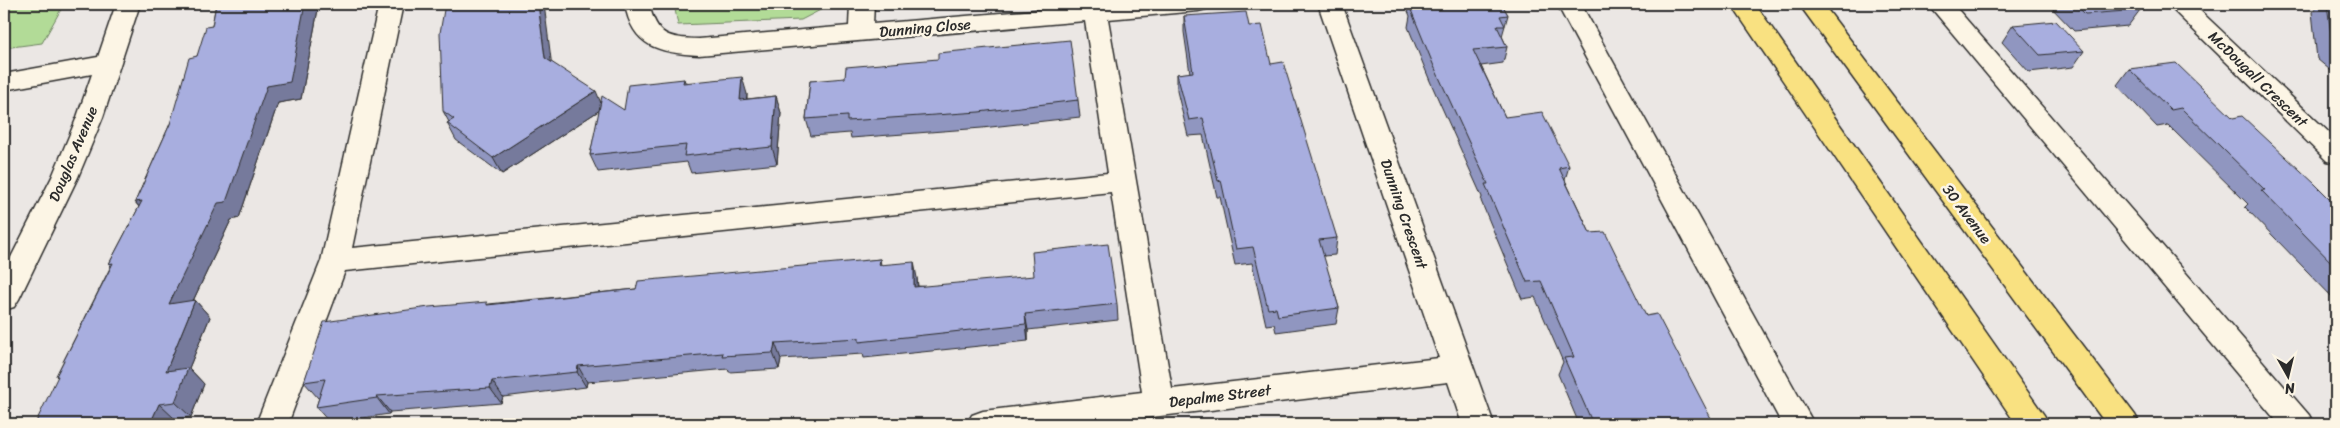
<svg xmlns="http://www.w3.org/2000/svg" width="2340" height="428" viewBox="0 0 2340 428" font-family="Sriracha,sans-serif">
<rect width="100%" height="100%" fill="#ebe7e4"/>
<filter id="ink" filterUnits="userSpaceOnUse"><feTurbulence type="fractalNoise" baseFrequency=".02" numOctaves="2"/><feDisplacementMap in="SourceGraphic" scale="10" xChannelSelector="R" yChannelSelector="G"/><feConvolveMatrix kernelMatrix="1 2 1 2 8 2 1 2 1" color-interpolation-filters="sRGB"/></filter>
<g filter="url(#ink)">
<g fill="#b2db97" stroke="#6e8361">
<polygon points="4,4 64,4 42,43 4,48"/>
<polygon points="674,4 832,4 801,20 678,25"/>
</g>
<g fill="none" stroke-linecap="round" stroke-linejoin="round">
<g stroke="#2b2b2b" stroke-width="3">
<g id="minor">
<polygon points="116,4 140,4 103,117 78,177 19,299 14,307 4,310 4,271 52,177 77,117 92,74 4,90 4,74 98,57"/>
<path d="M379 4H403L352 248 1108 173 1085 21 699 55C660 53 632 47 625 4H649C657 36 667 38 699 39L849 26 850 4H874L873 24 1083 6 1082 4H1210L1206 9 1198 11 1108 19 1172 389 1439 358 1318 4H1342L1494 424H1462L1448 382 1093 424H967L972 415 983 411 1142 392 1111 192 345 271 288 424H256L321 261Z"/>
<polygon points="1557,4 1581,4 1814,424 1782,424"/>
<polygon points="1928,4 1953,4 2309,415 2314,424 2279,424"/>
<polygon points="2167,4 2193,4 2336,139 2336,163 2327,161"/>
</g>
</g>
<g stroke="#2b2b2b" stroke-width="3">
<g id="major">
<polygon points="1731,4 1755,4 2044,415 2049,424 2016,424"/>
<polygon points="1799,4 1823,4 2135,415 2140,424 2106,424"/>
</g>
</g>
<use href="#minor" fill="#fcf5e5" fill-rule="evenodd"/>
<use href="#major" fill="#f9e181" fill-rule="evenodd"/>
</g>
<g fill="#9096c0" stroke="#2b2b2b">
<polygon points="216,4 319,4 301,99 278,103 239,218 231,220 193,301 195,300 210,317 189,368 204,384 191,417 175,419 57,377 56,376 111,266 109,264 139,207 135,202 170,124 197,56 212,26"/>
<polygon points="1405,4 1502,4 1508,15 1502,36 1507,47 1503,63 1481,66 1505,117 1569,166 1565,180 1590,233 1646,316 1714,424 1579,424 1558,374 1563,362 1535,297 1522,299 1481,201 1482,197 1430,81 1408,27 1410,16"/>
<polygon points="2048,4 2134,4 2140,10 2128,26 2074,31"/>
<polygon points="2319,4 2336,4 2336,82 2333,79 2336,75 2317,59 2312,12"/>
<polygon points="1184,16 1249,26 1271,64 1337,238 1335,255 1323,256 1339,308 1336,324 1276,332 1274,324 1266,325 1252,263 1235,265 1220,197 1217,197 1203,135 1188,136 1177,91 1177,74 1190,73 1184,32"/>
<polygon points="2013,25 2084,51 2073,67 2029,72 2002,42"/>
<polygon points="551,62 601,103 624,110 684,79 685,82 747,94 747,99 776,96 781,113 777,164 691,173 687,162 598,172 590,155 600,110 502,174 456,140 447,123 449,122 443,111"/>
<polygon points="2129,69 2233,118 2336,205 2336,301 2245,207 2248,204 2168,125 2157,127 2117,85"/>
<polygon points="810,81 1078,100 1080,117 982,128 851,138 850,133 811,136 806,119"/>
<polygon points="880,259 881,265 917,278 918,286 1117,304 1118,320 1028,330 1028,341 864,358 863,354 781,359 779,369 729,372 728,369 587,382 586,387 503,397 501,403 390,412 389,414 330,423 316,407 319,398 318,398 304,382 489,304 636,289"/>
</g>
<g fill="#767a9c" stroke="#2b2b2b">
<polygon points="305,4 319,4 301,99 278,103 239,218 231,220 184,320 169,304 267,86"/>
<polygon points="538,4 544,4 553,75 545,58"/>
<polygon points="742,77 747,94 745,117 740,100"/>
<polygon points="596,91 603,108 502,174 493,158"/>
<polygon points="776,96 781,113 777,164 772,147"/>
<polygon points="142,201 150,219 135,202"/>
<polygon points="914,262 917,278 918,303 914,287"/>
<polygon points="195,300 210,317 189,368 204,384 191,417 175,402 166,371"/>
<polygon points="1025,314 1028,330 1028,341 1026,324"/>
<polygon points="775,343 781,359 779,369 773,353"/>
<polygon points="578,366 587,382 586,387 577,372"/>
<polygon points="492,381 503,397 501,403 490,388"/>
<polygon points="377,396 390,412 389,414 377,398"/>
<polygon points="159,404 175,419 173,424 150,424"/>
</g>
<g fill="#a8aedf" stroke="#2b2b2b">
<polygon points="216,4 305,4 290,82 267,86 226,202 218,203 169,304 195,300 166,371 188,368 175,402 159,404 150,424 35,424 58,376 56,376 113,263 109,264 142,201 135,202 170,124 189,58 197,56 206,27 212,26"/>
<polygon points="445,4 538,4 545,58 596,91 493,158 447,123 454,119 443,111 440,33"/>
<polygon points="1415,4 1502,4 1508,15 1500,16 1505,26 1497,26 1507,47 1473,50 1505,117 1542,112 1569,166 1559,168 1590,233 1605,232 1646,316 1657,314 1714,424 1593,424 1564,358 1574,357 1541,281 1527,282 1485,184 1488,184 1433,64 1411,10 1418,9"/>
<polygon points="2075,4 2134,4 2140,10 2085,14"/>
<polygon points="2327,4 2336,4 2336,46 2332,42"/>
<polygon points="1246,12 1249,26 1262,25 1271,64 1283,62 1337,238 1319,240 1339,308 1278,316 1276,308 1268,309 1253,247 1236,249 1221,180 1218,181 1203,118 1189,120 1177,74 1193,72 1184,16"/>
<polygon points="2056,21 2084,51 2040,55 2013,25"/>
<polygon points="1070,40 1078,100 979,112 847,121 847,116 806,119 810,81 845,78 846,67 938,59 938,53"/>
<polygon points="2176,63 2233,118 2242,116 2315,184 2336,205 2336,267 2261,190 2265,190 2181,108 2171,110 2129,69"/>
<polygon points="742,77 740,100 776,96 772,147 684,156 686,145 590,155 602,96 624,110 628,85 684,79 683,83"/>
<polygon points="1108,244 1117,304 1025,314 1026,324 859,342 859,338 775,343 773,353 722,356 723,353 578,366 577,372 492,381 490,388 377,396 377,398 316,407 325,379 304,382 324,322 429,307 487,302 487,305 636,289 638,281 880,259 879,265 914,262 914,287 1034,276 1032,252"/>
</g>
</g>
<g text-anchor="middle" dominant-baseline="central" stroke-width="5" stroke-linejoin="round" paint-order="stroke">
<g font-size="15" fill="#2b2b2b" stroke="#fcf5e5">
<text transform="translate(925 28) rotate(-5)">Dunning Close</text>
<text transform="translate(2258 79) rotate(44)">McDougall Crescent</text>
<text transform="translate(73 154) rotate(-67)">Douglas Avenue</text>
<text transform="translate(1404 214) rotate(71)">Dunning Crescent</text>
<text transform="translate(1967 214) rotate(53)">30 Avenue</text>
<text transform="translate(1220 396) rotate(-7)">Depalme Street</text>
</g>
</g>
<rect width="2340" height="428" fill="none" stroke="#fcf5e5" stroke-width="20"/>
<rect x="10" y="10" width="2320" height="408" fill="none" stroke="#2b2b2b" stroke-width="2" filter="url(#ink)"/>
<g transform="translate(2288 376) rotate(172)" stroke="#fcf5e5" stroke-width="4" paint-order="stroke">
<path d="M0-4L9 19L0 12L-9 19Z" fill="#2b2b2b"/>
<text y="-8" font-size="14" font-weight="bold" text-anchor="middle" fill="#2b2b2b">N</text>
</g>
</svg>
